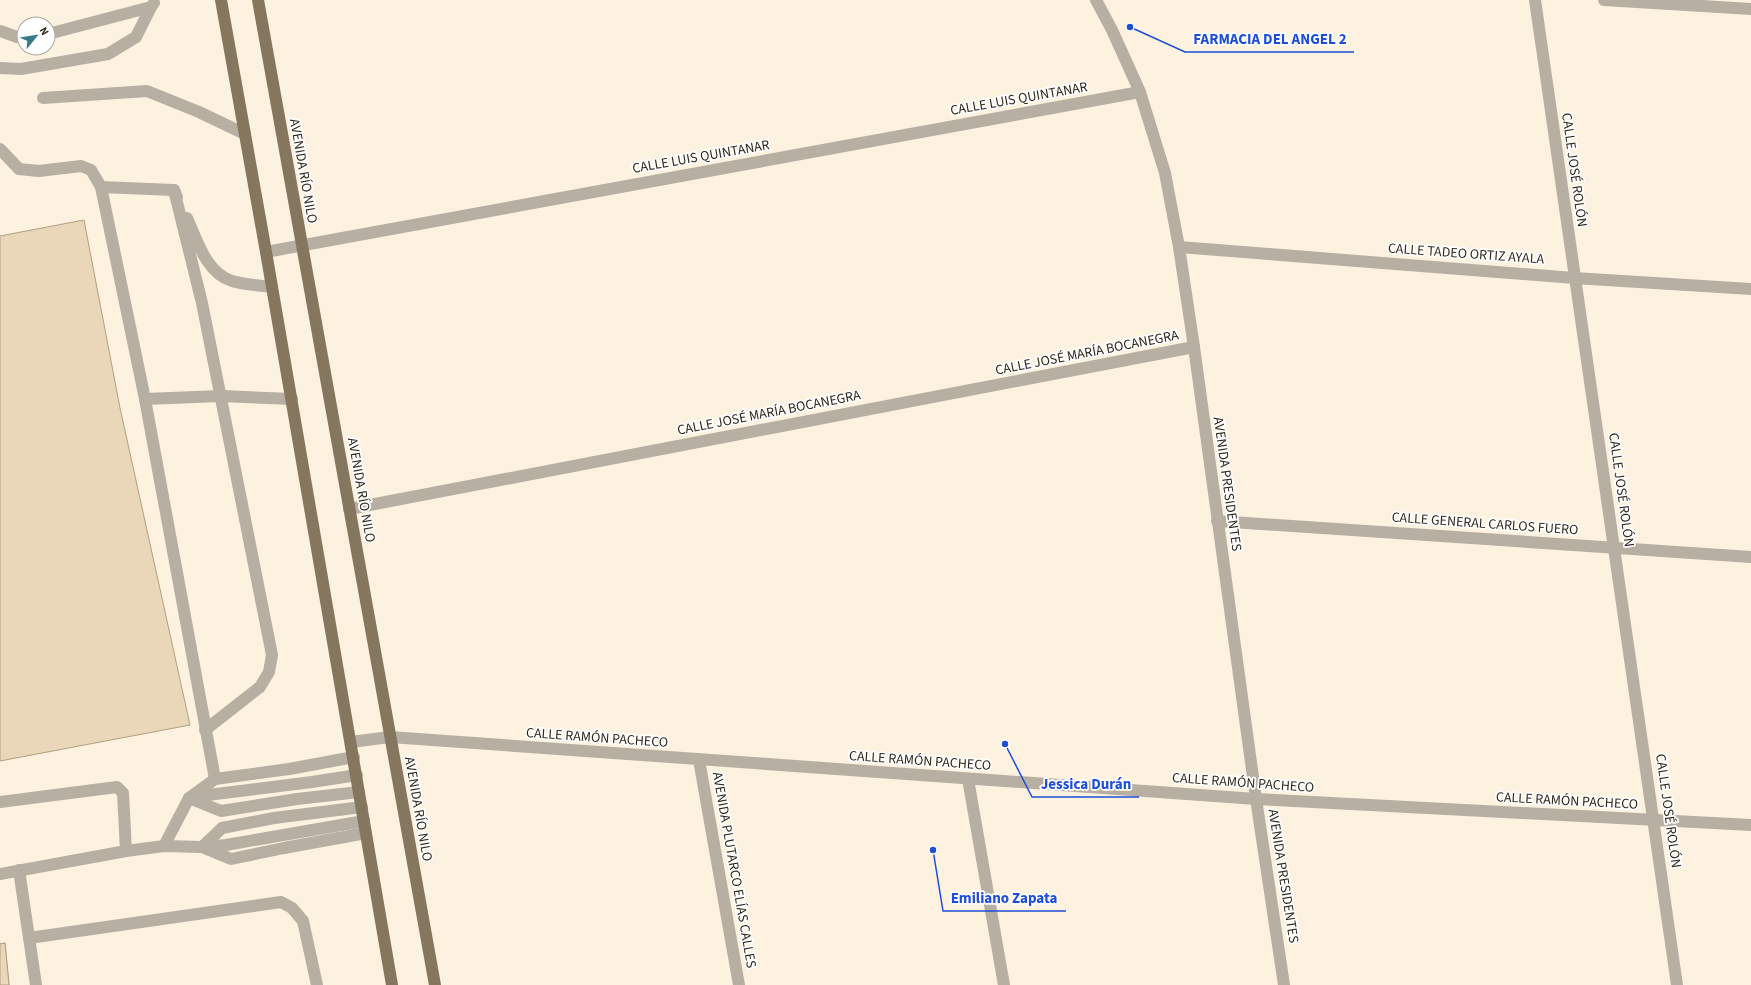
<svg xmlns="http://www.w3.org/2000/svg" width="1751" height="985" viewBox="0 0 1751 985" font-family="'Source Sans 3',sans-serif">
<rect width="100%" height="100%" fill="#fdf2df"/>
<g fill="#ead6b8" stroke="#b29f82">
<polygon points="84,220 120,408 190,725 0,761 0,236"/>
<polygon points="5,943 9,985 0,985 0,944"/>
<polygon points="5,943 9,985 0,985 0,944"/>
</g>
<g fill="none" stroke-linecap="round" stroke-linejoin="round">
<g stroke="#b7afa2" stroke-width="12">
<polyline points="1096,0 1112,30 1140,92 1165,173 1179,247 1194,347 1256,799 1284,985"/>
<polyline points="1535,0 1677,985"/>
<polyline points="1604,0 1751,9"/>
<polyline points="0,31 17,37 24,37"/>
<polyline points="48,34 151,7 154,3"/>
<polyline points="0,68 21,69 108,54 136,37 151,7"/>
<polyline points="43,98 147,91 199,112 245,134"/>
<polyline points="0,149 19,169 39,171 81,166 91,170 101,187 145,399 215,779"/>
<polyline points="101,187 174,190 177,197"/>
<polyline points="174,190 202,303 272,655 269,672 260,687 205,730"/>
<path d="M187 218C197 240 206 273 232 281 245 285 259 285 272 287"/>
<polyline points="1179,247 1574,278 1751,289"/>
<polyline points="266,252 1140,92"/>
<polyline points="145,399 221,396 292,399"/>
<polyline points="349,509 1194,347"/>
<polyline points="1217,521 1751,557"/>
<polyline points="351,742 390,737 1256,799 1751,825"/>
<polyline points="699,760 739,985"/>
<polyline points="968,779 1004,985"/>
<polyline points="192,797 312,782 357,775"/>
<polyline points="189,798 221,811 297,799 359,792"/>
<polyline points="0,802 117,787 123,793 126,851"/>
<polyline points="362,807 274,818 222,828 202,847 231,859 284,848 366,833"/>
<polyline points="164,846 189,798 215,779 289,769 354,757"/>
<polyline points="19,870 36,985"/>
<polyline points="0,874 126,851 164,846 202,847 226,845 364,821"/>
<polyline points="29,938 281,902 292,908 303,921 317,985"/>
</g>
<g stroke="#85765f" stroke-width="12">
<polyline points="221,0 266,252 392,985"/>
<polyline points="258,0 435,985"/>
</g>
</g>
<g text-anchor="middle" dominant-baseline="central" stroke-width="3.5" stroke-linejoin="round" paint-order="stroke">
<g font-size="14" fill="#2f281c" stroke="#fff">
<text transform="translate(1019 99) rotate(-10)">CALLE LUIS QUINTANAR</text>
<text transform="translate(701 157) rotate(-10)">CALLE LUIS QUINTANAR</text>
<text transform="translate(1574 170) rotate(82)">CALLE JOSÉ ROLÓN</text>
<text transform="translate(303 171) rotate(80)">AVENIDA RÍO NILO</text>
<text transform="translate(1466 254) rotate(4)">CALLE TADEO ORTIZ AYALA</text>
<text transform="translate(1087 353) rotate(-11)">CALLE JOSÉ MARÍA BOCANEGRA</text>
<text transform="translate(769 413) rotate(-11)">CALLE JOSÉ MARÍA BOCANEGRA</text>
<text transform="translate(1227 484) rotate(82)">AVENIDA PRESIDENTES</text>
<text transform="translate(361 490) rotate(80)">AVENIDA RÍO NILO</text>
<text transform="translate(1621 490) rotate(82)">CALLE JOSÉ ROLÓN</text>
<text transform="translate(1485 524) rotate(4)">CALLE GENERAL CARLOS FUERO</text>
<text transform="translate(597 738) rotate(4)">CALLE RAMÓN PACHECO</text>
<text transform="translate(920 761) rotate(4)">CALLE RAMÓN PACHECO</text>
<text transform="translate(1243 783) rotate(4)">CALLE RAMÓN PACHECO</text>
<text transform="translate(1567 801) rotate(3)">CALLE RAMÓN PACHECO</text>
<text transform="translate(418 809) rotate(80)">AVENIDA RÍO NILO</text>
<text transform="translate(1668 811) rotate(82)">CALLE JOSÉ ROLÓN</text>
<text transform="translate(734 870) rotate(80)">AVENIDA PLUTARCO ELÍAS CALLES</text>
<text transform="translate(1283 876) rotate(81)">AVENIDA PRESIDENTES</text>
</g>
</g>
<path fill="none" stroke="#1d4ed8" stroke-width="1.5" d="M1130 27L1185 52H1354M1005 744L1032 797H1139M933 850L943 911H1066"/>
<g fill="#1d4ed8" stroke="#fff" stroke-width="1.5">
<circle cx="1130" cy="27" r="4"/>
<circle cx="1005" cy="744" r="4"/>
<circle cx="933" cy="850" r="4"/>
</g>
<g font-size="15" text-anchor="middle" font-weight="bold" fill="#1d4ed8" stroke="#fff" stroke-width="3.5" stroke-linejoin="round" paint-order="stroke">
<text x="1270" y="44">FARMACIA DEL ANGEL 2</text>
<text x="1086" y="789">Jessica Durán</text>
<text x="1004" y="903">Emiliano Zapata</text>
</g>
<g transform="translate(36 36) rotate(60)"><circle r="19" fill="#ffffff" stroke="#aca9a4"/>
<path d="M0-3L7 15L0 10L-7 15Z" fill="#357c86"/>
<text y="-6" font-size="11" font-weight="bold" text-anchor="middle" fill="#2f281c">N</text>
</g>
</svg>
